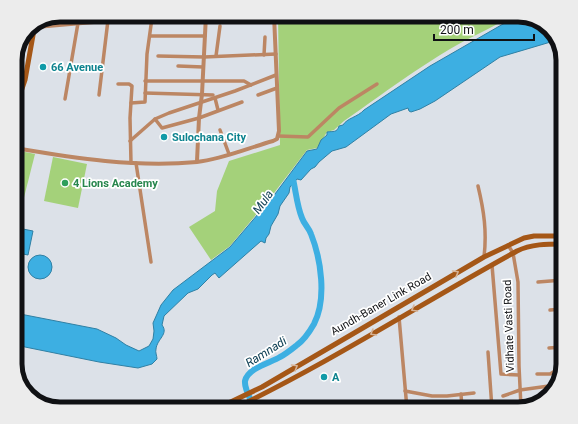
<svg xmlns="http://www.w3.org/2000/svg" width="578" height="424" viewBox="0 0 578 424" font-family="Roboto,sans-serif">
<rect width="100%" height="100%" fill="#dce1e8"/>
<g fill="#a4d17a">
<path d="M278 15H519C508 19 497 24 486 30 435 54 390 89 344 121L334 130 327 132 317 148 307 150 274 193 230 246 211 260 189 227 215 211 217 191 229 161 280 145Z"/>
<polygon points="15,150 35,154 15,233"/>
<polygon points="53,157 87,164 78,208 44,201"/>
</g>
<g fill="#3dafe2" stroke="#3080a4">
<path d="M522 16 545 24 554 41 500 57 435 101 420 109 411 112 409 111 408 108 391 114 346 147 332 151 319 162 315 167 311 169 301 180 297 179 290 187 289 193 280 206 278 214 271 226 269 234 266 238 265 243 261 241 219 278 215 273 212 275 198 289 188 293 164 316 162 325C169 334 157 339 156 349 155 352 157 356 157 359L152 364 138 368 99 362 25 347 15 344V313L97 329 116 338 126 345 139 351 149 346 153 339 154 331 153 323 161 305 173 290 230 247 275 194 307 151 317 149 321 140 327 135V132C333 131 337 133 339 126L343 125C347 118 358 117 364 110L430 66 510 20Z"/>
<polygon points="23,229 33,231 28,255 18,253"/>
<circle cx="40" cy="267" r="12"/>
</g>
<g fill="none" stroke-linecap="round" stroke-linejoin="round">
<path stroke="#3dafe2" stroke-width="6" d="M255 409C252 401 244 390 245 381 248 368 270 363 280 357 286 354 292 349 297 345 304 340 310 331 314 324 327 299 321 259 311 234 309 228 304 224 302 218 297 206 296 192 293 179"/>
<g stroke="#bc8663" stroke-width="3.5">
<polyline points="65,24 68,15"/>
<polyline points="150,36 205,36"/>
<polyline points="264,55 265,37"/>
<polyline points="158,56 204,57 276,54"/>
<polyline points="216,56 220,26"/>
<polyline points="178,66 203,67"/>
<polyline points="145,81 244,81 251,85"/>
<polyline points="118,84 129,84 132,86 130,118 131,163"/>
<polyline points="145,93 213,95"/>
<polyline points="99,95 108,20"/>
<polyline points="258,95 277,88"/>
<polyline points="215,98 218,110"/>
<polyline points="65,99 78,23"/>
<polyline points="131,103 145,102 147,54 152,18"/>
<polyline points="155,119 162,128 199,118 242,102"/>
<polyline points="220,130 229,154"/>
<polyline points="278,136 308,137 339,108 377,84"/>
<polyline points="130,141 155,119 169,113 235,91 276,75"/>
<polyline points="136,163 151,262"/>
<path d="M478 186C484 211 487 232 484 257"/>
<polyline points="508,245 513,253 518,282 519,366 521,407"/>
<polyline points="492,265 501,374 519,375"/>
<polyline points="538,282 563,280"/>
<polyline points="550,310 563,309"/>
<polyline points="399,317 407,409"/>
<polyline points="549,348 563,347"/>
<polyline points="488,352 492,409"/>
<polyline points="537,374 550,374 555,371 561,370"/>
<polyline points="405,391 432,396 447,396 474,393"/>
<polyline points="461,394 462,409"/>
<polyline points="503,396 520,390 556,385"/>
</g>
<g stroke="#bc8663" stroke-width="4">
<polyline points="36,27 117,20 205,18"/>
<path d="M15 148C74 158 136 168 197 162 223 159 248 148 273 141L277 139 279 131 274 15"/>
<polyline points="197,161 199,118 202,94 206,15"/>
</g>
<g stroke="#a55717" stroke-width="5">
<polyline points="15,109 25,80 35,24"/>
<polyline points="216,409 262,387 484,257 524,238 534,236 563,236"/>
<path d="M233 409C331 362 422 303 517 251 531 244 547 244 563 244"/>
</g>
</g>
<defs><path id="oneway-chevron" d="M-2-3.5L2.5 0L-2 3.5" fill="none" stroke-width="1.6" stroke-linecap="round" stroke-linejoin="round"/></defs>
<g stroke="#d6b397">
<use href="#oneway-chevron" transform="translate(456 273) rotate(-30)"/>
<use href="#oneway-chevron" transform="translate(414 309) rotate(150)"/>
<use href="#oneway-chevron" transform="translate(373 333) rotate(149)"/>
<use href="#oneway-chevron" transform="translate(295 367) rotate(-31)"/>
</g>
<g fill="#0f9aa8" stroke="#fff" stroke-width="1.5">
<circle cx="43" cy="67" r="4"/>
<circle cx="164" cy="137" r="4"/>
<circle cx="324" cy="377" r="4"/>
</g>
<circle fill="#2e9e5b" stroke="#fff" stroke-width="1.5" cx="65" cy="183" r="4"/>
<g text-anchor="middle" dominant-baseline="central" stroke-width="3.5" stroke-linejoin="round" paint-order="stroke">
<g font-size="11" font-weight="bold" fill="#0d838f" stroke="#fff" text-anchor="start">
<text x="51" y="67">66 Avenue</text>
<text x="172" y="137">Sulochana City</text>
<text x="332" y="377">A</text>
</g>
<g font-size="11" font-weight="bold" fill="#27864d" stroke="#fff" text-anchor="start">
<text x="73" y="183">4 Lions Academy</text>
</g>
<g font-size="11" fill="#101114" stroke="#fff">
<text transform="translate(381 304) rotate(-30)">Aundh-Baner Link Road</text>
<text transform="translate(509 326) rotate(-92)">Vidhate Vasti Road</text>
</g>
<g font-size="12" font-style="italic" fill="#114156" stroke="#fff">
<text transform="translate(263 202) rotate(-54)">Mula</text>
<text transform="translate(266 352) rotate(-32)">Ramnadi</text>
</g>
</g>
<path d="M0 0H578V424H0ZM60 22H518A38 38 0 0 1 556 60V364A38 38 0 0 1 518 402H60A38 38 0 0 1 22 364V60A38 38 0 0 1 60 22Z" fill="#ececec" fill-rule="evenodd"/>
<path fill="none" stroke="#101114" stroke-width="5" d="M60 22H518A38 38 0 0 1 556 60V364A38 38 0 0 1 518 402H60A38 38 0 0 1 22 364V60A38 38 0 0 1 60 22Z"/>
<path d="M434 34v6h100v-6" fill="none" stroke="#101114" stroke-width="2"/>
<text x="440" y="34" font-size="12" fill="#101114" stroke="#ffffff" stroke-width="3" paint-order="stroke">200 m</text>
</svg>
